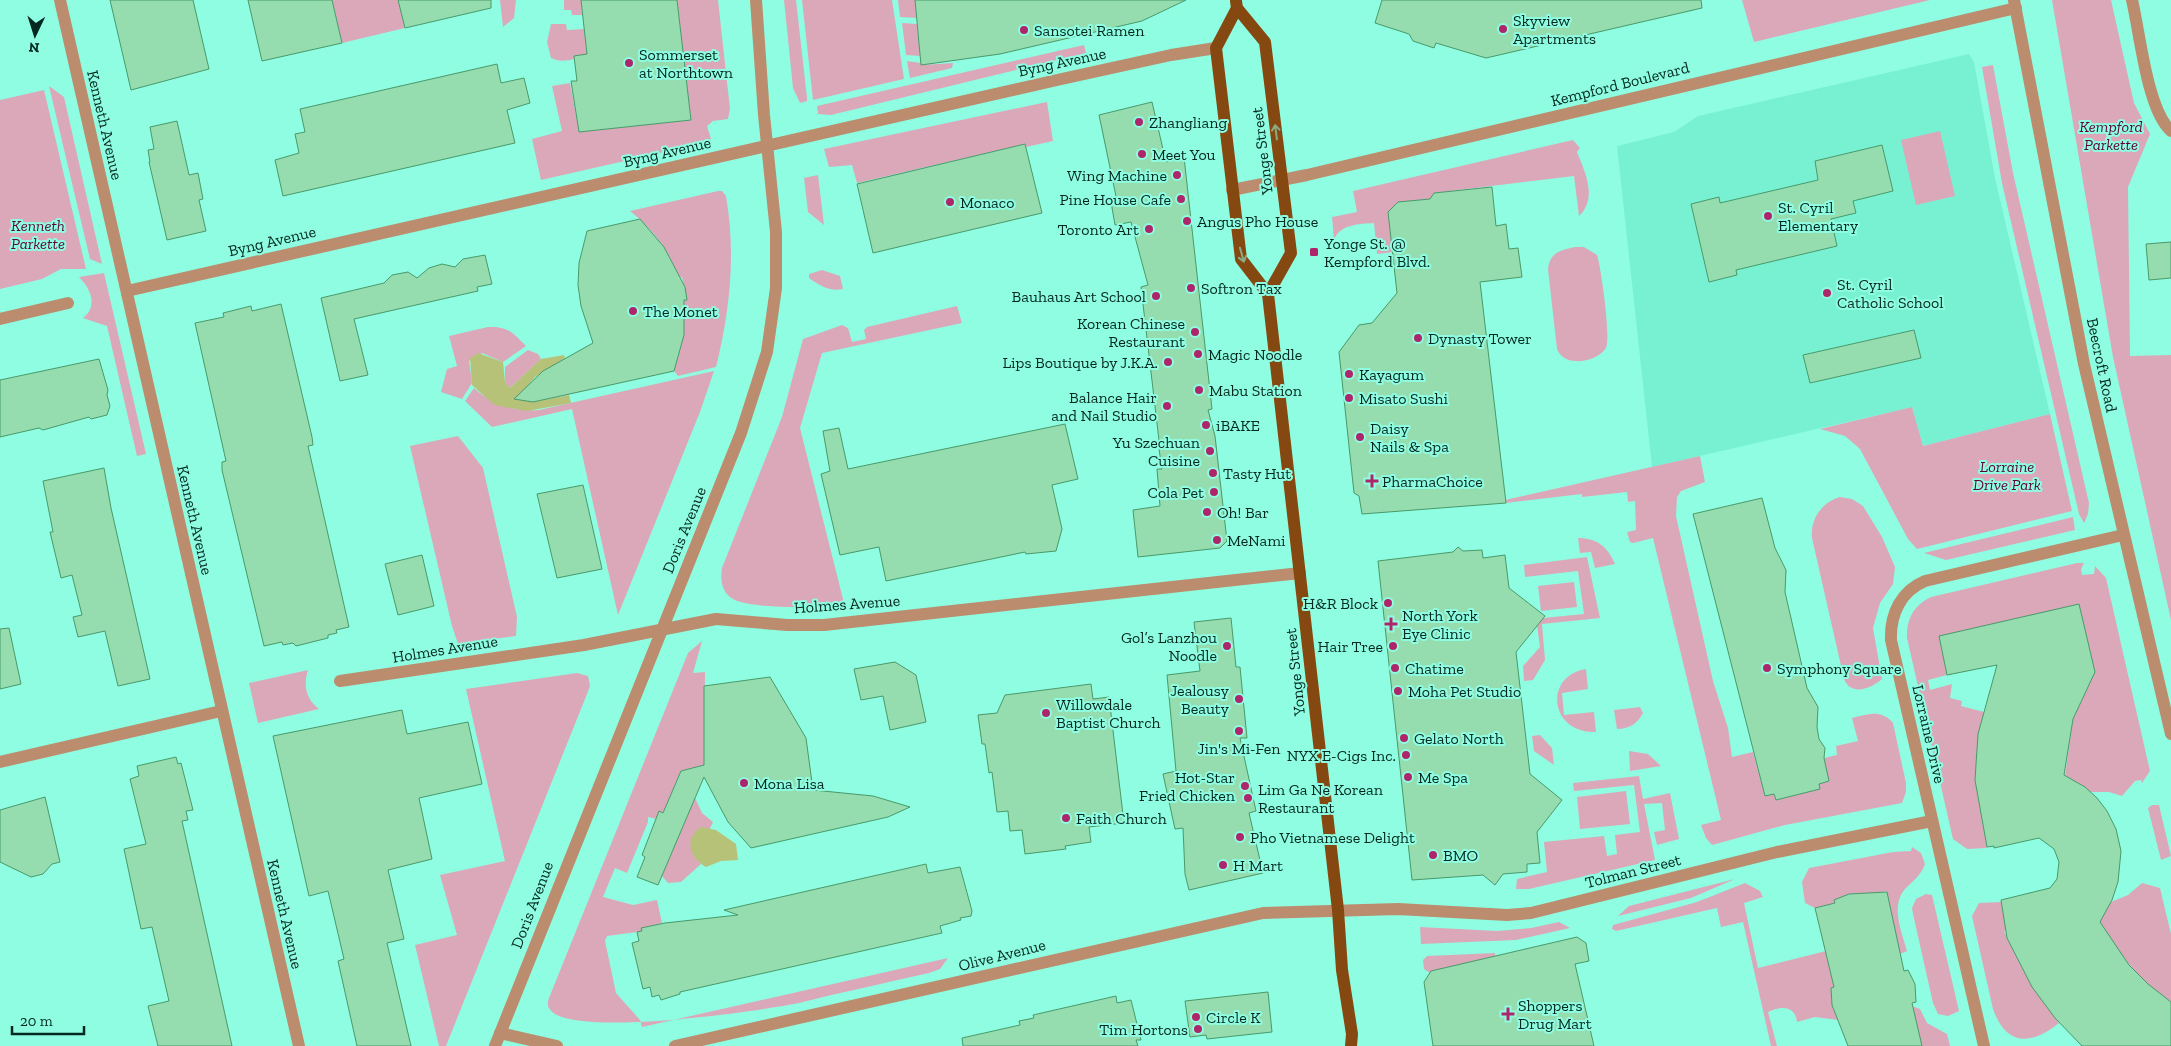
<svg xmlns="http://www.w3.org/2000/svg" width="2171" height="1046" viewBox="0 0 2171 1046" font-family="'Zilla Slab',serif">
<rect width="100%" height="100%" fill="#8ffde1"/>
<polygon fill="#78f1d3" points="1969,54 1974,62 1995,178 2050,414 1923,446 1912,407 1652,467 1617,146 1674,132 1698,116"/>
<g fill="#dba8ba">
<polygon points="332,0 398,0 405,28 342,43"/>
<polygon points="500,0 516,0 514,18 503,27"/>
<polygon points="564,0 581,0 582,15 572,15 571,10 564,10"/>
<polygon points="677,0 718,0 730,109 728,119 713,121 707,126 711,139 704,143 541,180 532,139 562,131 552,86 570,83 579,132 691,120"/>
<polygon points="784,0 796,0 807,98 807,101 800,103 793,88"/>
<polygon points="802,0 892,0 904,79 813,100"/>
<polygon points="898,0 915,0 917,18 900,17"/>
<polygon points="1742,0 1930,0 1754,42"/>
<polygon points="2052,0 2111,0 2134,103 2150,134 2128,187 2130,356 2171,355 2171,620 2113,357"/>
<polygon points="902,23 917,24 920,56 906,55"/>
<path d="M551 24H566L567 30 584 29 587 54C575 59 563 64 551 58L547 42Z"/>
<polygon points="1084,45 1086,53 831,115 818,114 817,106"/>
<polygon points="907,61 921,63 922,65 953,63 952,68 910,78"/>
<polygon points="1993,65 2013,173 2089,503 2088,514 2084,523 2079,514 2002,183 1982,67"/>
<polygon points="49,86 64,97 102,264 90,259"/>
<polygon points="44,90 86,269 61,269 42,279 0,289 0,100"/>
<polygon points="1047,102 1053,141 1026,147 1025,144 857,183 852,165 829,167 824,149"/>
<polygon points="1940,131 1955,196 1916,205 1901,140"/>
<path d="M1573 140 1580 148 1577 152C1585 172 1598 198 1579 216L1574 176 1434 193 1430 199 1398 202 1389 213 1393 252 1377 254 1374 223C1359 224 1340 224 1334 240L1332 217 1357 212 1353 191Z"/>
<polygon points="818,175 824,225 808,212 804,178"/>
<path d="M718 191H722L726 196C736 253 730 311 716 367L678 376 674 371 684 335 683 301 687 299 682 277H678C669 250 653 229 630 211Z"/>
<path d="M1575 247H1584L1597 255C1601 267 1611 338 1606 348 1600 357 1586 362 1575 361 1568 361 1560 357 1557 349L1548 269C1550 252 1561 250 1575 247Z"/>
<path d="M822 270 840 276 843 289C830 292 820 286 809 278V274Z"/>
<path d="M104 273 146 454 137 456 107 326 83 318C99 306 90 288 79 277Z"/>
<path d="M957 306 962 323 822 353 800 428 845 607C823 608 749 609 733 599 722 593 720 580 722 568L782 417 803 339 842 325 848 328 852 342 866 339 864 330 867 327Z"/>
<path d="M488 327C508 326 513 333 526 346L503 362 482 353 469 361 472 383 462 399 441 392 447 369 457 366 449 336Z"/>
<polygon points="528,350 538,354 541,359 510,388 505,382 505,367"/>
<path d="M714 371 700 412 618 615 572 409 492 427 465 401 474 388C491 404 515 412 539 410Z"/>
<polygon points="1912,407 1923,446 2050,414 2072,511 1917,549 1908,539 1860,449 1845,436 1820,429"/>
<polygon points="458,436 483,468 517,617 516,636 458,644 452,626 410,446"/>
<path d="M1700 456 1705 482 1681 491 1677 497 1676 516 1713 681 1728 728 1732 757 1753 752 1765 796 1774 794 1776 800 1820 789 1819 784 1829 781 1824 758 1837 755 1836 746 1858 741 1852 718C1868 714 1881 709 1893 723L1906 783V792L1902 803 1785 825 1712 845 1706 838 1701 825 1721 820 1653 538 1633 543 1630 542 1627 532 1636 530 1635 501 1628 502 1627 492 1582 497V494L1505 503V500Z"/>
<path d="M1840 497 1852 499 1863 506 1882 537 1895 567 1893 584 1880 603 1873 628 1882 679C1872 688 1851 697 1844 679L1812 538C1810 519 1822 502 1840 497Z"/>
<polygon points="2073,517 2075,530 1946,560 1924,553"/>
<path d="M1578 538C1597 538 1608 547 1615 564L1595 568 1591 552 1580 553Z"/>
<polygon points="1587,557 1600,618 1542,624 1545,660 1533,680 1524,681 1523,666 1540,647 1537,625 1543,618 1584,614 1578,571 1525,577 1524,565"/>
<path d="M2077 563H2084L2081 569 2082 575 2094 574 2095 566 2106 578 2150 771 2142 783 2141 780 2135 781 2122 796 2109 792H2090L2065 776 2073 719 2095 672 2080 609 1939 636 1947 675 1928 680 1930 690 1952 684 1950 698 1962 701 1961 706 1984 712 1977 749 1975 780 1987 848 1967 849 1953 839 1907 638C1906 619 1914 605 1931 597Z"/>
<polygon points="1574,582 1577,607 1541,611 1538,586"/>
<path d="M702 641 693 673 705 672 704 765 681 771 663 813 659 812 656 819 648 817V822L627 873 615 868 603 897 633 905 657 900 662 923 642 928V931L637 932 607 936 605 941 616 993 640 1020 642 1027 948 958 940 969 929 973C886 983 842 992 799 1003 766 1010 529 1046 549 998L688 653Z"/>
<path d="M1586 669 1588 689 1562 693 1564 715 1594 712 1596 732H1595C1550 733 1543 676 1586 669Z"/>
<path d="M308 670C303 685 306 699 319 709L258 723 249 683Z"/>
<polygon points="577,673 588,676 590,686 587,694 446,1046 439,1046 415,945 457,935 440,875 505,861 466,689"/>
<path d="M1640 707 1643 713C1637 724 1629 729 1617 729L1614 710Z"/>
<polygon points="1540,735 1552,748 1554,765 1534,751 1532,736"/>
<polygon points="1629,751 1648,754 1661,766 1630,771"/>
<polygon points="1639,776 1643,799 1670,793 1679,839 1657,845 1654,832 1665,830 1662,803 1644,804 1655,860 1529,889 1516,889 1517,879 1547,872 1544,842 1604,836 1607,856 1617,854 1615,835 1640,832 1634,785 1574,791 1573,783"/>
<polygon points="1626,791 1630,824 1580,829 1577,797"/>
<polygon points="695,798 702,813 713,822 696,858 701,864 681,882 668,883 662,876"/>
<polygon points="2152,805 2159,805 2171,856 2161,860 2148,808"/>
<path d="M1912 847 1921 853 1925 864C1921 875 1913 881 1905 889 1890 906 1902 932 1907 951L1900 954 1886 891 1867 896 1866 893 1849 894 1835 900V903L1815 908 1805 903 1802 882 1809 868 1893 852 1911 851Z"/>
<polygon points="1735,879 1691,898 1618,916 1629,906"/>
<path d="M1745 883 1760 891 1763 897 1744 903 1758 968 1826 951 1834 987 1831 988 1832 1005 1838 1020 1815 1017 1797 1022C1795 1005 1780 1006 1768 1012L1777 1046H1771L1743 922 1721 927 1717 908 1616 931 1612 929 1613 925 1697 902Z"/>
<polygon points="2142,883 2160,888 2171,934 2171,1002 2146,983 2121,955 2099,920 2111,902 2128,895"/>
<polygon points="1926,894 1932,895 1959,1011 1948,1016 1938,1014 1933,1003 1913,914 1912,908 1916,899"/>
<path d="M2002 902 2009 929 2004 931C2019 965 2036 994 2059 1023 2031 1046 2006 1046 1993 1009L1972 916 1979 903Z"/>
<polygon points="1559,922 1570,928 1516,940 1421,944 1420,927 1497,931 1531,928"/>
<polygon points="1495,953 1495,956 1430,973 1424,969 1423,960 1427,956"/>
<polygon points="1912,1006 1920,1009 1927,1023 1947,1034 1950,1046 1922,1046"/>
</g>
<g fill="#b7c279">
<polygon points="478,353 503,362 505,382 510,388 541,359 564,355 565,358 535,377 517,399 538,401 569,395 571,403 527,411 499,406 493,404 472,385 470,358"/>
<path d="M701 827 716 830 736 844 738 860 721 861 706 867C690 858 683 839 701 827Z"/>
</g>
<g fill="#95dcaf" stroke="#489a6a">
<polygon points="110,0 193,0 209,69 131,90"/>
<polygon points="248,0 332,0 342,43 262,61"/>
<polygon points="398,0 491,0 491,8 405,28"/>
<polygon points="581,0 677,0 691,120 579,132 571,81 577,81 574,56 587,54"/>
<polygon points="915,0 1186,0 1142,21 1000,54 921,65"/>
<polygon points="1382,0 1701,0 1702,8 1486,58 1436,43 1434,48 1413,41 1409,34 1375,23"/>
<polygon points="497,64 501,83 524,78 530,103 507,110 515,143 283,196 275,160 299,153 295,134 305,132 300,109"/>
<polygon points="1152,102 1166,162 1184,157 1212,409 1208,410 1215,436 1227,541 1220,548 1138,557 1133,510 1160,506 1157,469 1162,469 1159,449 1160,449 1141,287 1148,285 1131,222 1115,225 1111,202 1117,201 1099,115"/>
<polygon points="177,121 189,175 198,173 203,199 199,200 206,231 167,240 149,162 150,162 148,150 154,149 150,127"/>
<polygon points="1025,144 1042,213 873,253 857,184"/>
<polygon points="1882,145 1893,191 1853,201 1856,213 1831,219 1837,246 1736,270 1737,275 1709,282 1691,204 1719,197 1720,203 1818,180 1815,161"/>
<polygon points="1492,187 1496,226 1506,224 1509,249 1518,248 1522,277 1480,282 1506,503 1362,514 1359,496 1354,493 1339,352 1359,325 1372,323 1397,293 1388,212 1398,202 1430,199 1434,193"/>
<polygon points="640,219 664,247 685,287 687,300 684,300 684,335 674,371 533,402 514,399 543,371 593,343 581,306 578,285 579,263 587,231"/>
<polygon points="2171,242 2171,278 2149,280 2146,244"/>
<polygon points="485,255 492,284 477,287 478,291 354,319 368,375 340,381 321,298 384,283 392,275 408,272 417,278 429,268 442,264 455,267 463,259"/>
<polygon points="281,304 312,437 313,445 308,446 349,627 336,630 337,633 328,635 328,638 296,646 293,643 283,645 282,642 264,646 222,470 222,462 226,461 195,323 224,317 223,313 251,306 252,311"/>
<polygon points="1914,330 1921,358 1810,383 1803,355"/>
<polygon points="99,359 108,390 107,395 110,406 107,415 91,419 89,417 43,430 39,428 0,437 0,380"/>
<polygon points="1065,424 1078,479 1052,485 1062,529 1056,551 1026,554 1025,552 886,581 879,547 840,555 821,474 830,471 823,431 839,428 848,469"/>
<polygon points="104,468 111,508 150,679 118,686 105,631 78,637 73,617 82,615 72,575 61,578 50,532 53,532 43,481"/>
<polygon points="583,485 602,569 557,578 537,494"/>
<polygon points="1762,498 1775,548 1786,570 1785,592 1807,688 1818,707 1817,727 1819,739 1825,748 1824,758 1829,781 1819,784 1820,789 1776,800 1774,794 1765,796 1693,514"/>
<polygon points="1458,547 1463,551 1482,550 1483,558 1505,555 1509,588 1545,616 1516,652 1530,774 1562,800 1537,832 1540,863 1527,864 1527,872 1503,874 1495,885 1483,875 1412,880 1378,561 1453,552"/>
<polygon points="422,555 434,606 398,615 385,564"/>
<polygon points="2079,604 2095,672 2073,719 2064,775 2085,787 2097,798 2107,811 2116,829 2121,851 2118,882 2112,900 2100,922 2129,965 2148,984 2171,1002 2171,1046 2082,1046 2055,1018 2032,987 2007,938 2001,900 2050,888 2057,879 2059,862 2054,849 2039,838 1994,848 1994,846 1987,847 1975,780 1978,734 1997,665 1947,675 1939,636"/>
<polygon points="1231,618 1236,667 1240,667 1247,738 1240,738 1256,811 1249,813 1263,873 1189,890 1185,874 1183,828 1175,829 1163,774 1176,771 1167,675 1200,671 1194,622"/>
<polygon points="9,628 21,684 0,689 0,629"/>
<polygon points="895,662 916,675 926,722 890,730 883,696 861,700 854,669"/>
<polygon points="770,677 806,738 813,790 873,796 910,807 888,817 751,848 728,822 704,777 658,885 637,877 645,857 642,855 659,811 663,813 681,771 704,765 704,686"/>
<polygon points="1091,684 1093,699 1109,697 1124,823 1089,827 1091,842 1065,846 1066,849 1025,854 1022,830 1010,831 1008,811 997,812 992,772 989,773 985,744 982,744 978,715 997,713 1005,695"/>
<polygon points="402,710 407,734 468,722 482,784 419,798 432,859 388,870 404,939 387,943 411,1046 357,1046 338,961 344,959 328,891 309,896 273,736"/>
<polygon points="176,757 178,764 181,763 193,810 186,811 188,820 182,821 232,1046 158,1046 148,1006 169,1001 152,927 141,929 124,849 146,844 130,779 139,776 137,766"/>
<polygon points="45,797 60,862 52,864 43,874 31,877 0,862 0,810"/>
<polygon points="926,864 928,873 960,867 972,911 971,916 960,918 961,920 940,926 942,933 680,992 680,994 661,1000 659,995 652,997 650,987 643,989 632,943 639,941 637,932 642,931 641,928 665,923 738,915 724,910"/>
<polygon points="1887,892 1904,971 1908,970 1915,984 1916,1002 1912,1003 1922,1046 1848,1046 1832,1005 1831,988 1834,987 1815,908 1835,903 1834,900 1849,894"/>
<polygon points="1577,937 1586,943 1589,961 1575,964 1594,1046 1433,1046 1424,982 1431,971"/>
<polygon points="1268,992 1272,1032 1207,1039 1206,1035 1190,1037 1185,1001"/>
<polygon points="1116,996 1117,1003 1131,1000 1141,1040 1136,1040 1138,1046 963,1046 962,1038 1020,1025 1019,1021 1034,1018 1033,1015"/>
</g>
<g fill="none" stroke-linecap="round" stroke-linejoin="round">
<g stroke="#bb8d6e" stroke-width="12">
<polyline points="60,0 299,1046"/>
<path d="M2132 0C2140 33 2147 110 2171 131"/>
<polyline points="1232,190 1307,175 2016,8"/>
<polyline points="127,291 1057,80 1171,55 1216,48"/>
<polyline points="0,319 68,303"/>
<polyline points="340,681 584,645 716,619 787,625 824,625 1300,573"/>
<polyline points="0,762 221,711"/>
<polyline points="500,1033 557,1046"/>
<polyline points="675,1046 1263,913 1398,909 1507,915 1531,913 1777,852 1932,821"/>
<path d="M1984 1046 1891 640C1890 614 1901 591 1925 581L2123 535"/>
</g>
<g stroke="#bb8d6e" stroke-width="12">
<polyline points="2014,0 2084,364 2171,734"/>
<polyline points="495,1046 741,433 767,352 776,288 776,232 764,115 756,0"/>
</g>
<g stroke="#864811" stroke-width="12">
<polyline points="1236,1 1237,8 1265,42 1291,253 1268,294"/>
<polyline points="1237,8 1216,48 1241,259 1268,294 1338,910 1342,970 1352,1034 1351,1046"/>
</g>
</g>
<defs><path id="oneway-shaft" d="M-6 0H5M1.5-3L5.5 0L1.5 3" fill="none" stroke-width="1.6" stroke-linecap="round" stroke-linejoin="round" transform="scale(1.25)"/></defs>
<g stroke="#8bac83">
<use href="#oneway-shaft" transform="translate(1276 132) rotate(-97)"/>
<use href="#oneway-shaft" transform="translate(1242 255) rotate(74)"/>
</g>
<g fill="#ae266a" stroke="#8ffde1" stroke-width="2">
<circle cx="1503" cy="29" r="5"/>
<circle cx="1024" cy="30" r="5"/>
<circle cx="629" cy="63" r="5"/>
<circle cx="1139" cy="122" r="5"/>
<circle cx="1142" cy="154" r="5"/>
<circle cx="1177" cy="175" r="5"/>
<circle cx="1181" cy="199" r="5"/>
<circle cx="950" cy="202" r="5"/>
<circle cx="1768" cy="216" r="5"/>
<circle cx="1187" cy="221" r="5"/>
<circle cx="1149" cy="229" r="5"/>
<rect x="1309" y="247" width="10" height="10" rx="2.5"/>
<circle cx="1191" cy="288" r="5"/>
<circle cx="1827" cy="293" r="5"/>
<circle cx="1156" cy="296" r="5"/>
<circle cx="633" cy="311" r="5"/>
<circle cx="1195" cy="332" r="5"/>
<circle cx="1418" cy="338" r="5"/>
<circle cx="1198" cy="354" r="5"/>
<circle cx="1168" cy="362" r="5"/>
<circle cx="1349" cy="374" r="5"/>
<circle cx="1199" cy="390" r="5"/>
<circle cx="1349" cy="398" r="5"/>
<circle cx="1167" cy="406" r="5"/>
<circle cx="1206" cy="425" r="5"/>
<circle cx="1360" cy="437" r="5"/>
<circle cx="1210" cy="451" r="5"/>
<circle cx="1213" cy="473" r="5"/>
<path d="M1369.5 473.5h5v5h5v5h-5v5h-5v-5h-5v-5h5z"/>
<circle cx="1214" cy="492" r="5"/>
<circle cx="1207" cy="512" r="5"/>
<circle cx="1217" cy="540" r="5"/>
<circle cx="1388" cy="603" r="5"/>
<path d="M1388.5 616.5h5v5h5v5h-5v5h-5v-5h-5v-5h5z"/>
<circle cx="1227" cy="646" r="5"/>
<circle cx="1393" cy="646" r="5"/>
<circle cx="1395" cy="668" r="5"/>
<circle cx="1767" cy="668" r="5"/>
<circle cx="1398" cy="691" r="5"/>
<circle cx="1239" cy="699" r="5"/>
<circle cx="1046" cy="713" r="5"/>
<circle cx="1239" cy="731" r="5"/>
<circle cx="1404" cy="738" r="5"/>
<circle cx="1406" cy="755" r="5"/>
<circle cx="1408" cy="777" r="5"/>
<circle cx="744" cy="783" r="5"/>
<circle cx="1245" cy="786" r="5"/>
<circle cx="1248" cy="798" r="5"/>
<circle cx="1066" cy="818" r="5"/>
<circle cx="1240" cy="837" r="5"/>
<circle cx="1433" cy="855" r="5"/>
<circle cx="1223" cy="865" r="5"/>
<path d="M1505.5 1006.5h5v5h5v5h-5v5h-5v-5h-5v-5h5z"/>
<circle cx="1196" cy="1017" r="5"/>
<circle cx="1198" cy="1029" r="5"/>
</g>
<g text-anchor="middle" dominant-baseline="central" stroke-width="4" stroke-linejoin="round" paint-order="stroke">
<g font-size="16" fill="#032820" stroke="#8ffde1" text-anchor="start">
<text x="1513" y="20">Skyview<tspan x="1513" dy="18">Apartments</tspan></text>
<text x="1034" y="30">Sansotei Ramen</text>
<text x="639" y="54">Sommerset<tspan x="639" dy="18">at Northtown</tspan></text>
<text x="1149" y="122">Zhangliang</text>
<text x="1152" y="154">Meet You</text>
<text x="1167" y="175" text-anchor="end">Wing Machine</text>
<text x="1171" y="199" text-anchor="end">Pine House Cafe</text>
<text x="960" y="202">Monaco</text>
<text x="1778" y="207">St. Cyril<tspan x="1778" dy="18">Elementary</tspan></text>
<text x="1197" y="221">Angus Pho House</text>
<text x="1139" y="229" text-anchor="end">Toronto Art</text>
<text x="1324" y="243">Yonge St. @<tspan x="1324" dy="18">Kempford Blvd.</tspan></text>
<text x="1837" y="284">St. Cyril<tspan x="1837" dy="18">Catholic School</tspan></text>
<text x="1201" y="288">Softron Tax</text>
<text x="1146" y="296" text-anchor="end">Bauhaus Art School</text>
<text x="643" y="311">The Monet</text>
<text x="1185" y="323" text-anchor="end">Korean Chinese<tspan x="1185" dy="18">Restaurant</tspan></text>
<text x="1428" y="338">Dynasty Tower</text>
<text x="1208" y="354">Magic Noodle</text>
<text x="1158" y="362" text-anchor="end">Lips Boutique by J.K.A.</text>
<text x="1359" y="374">Kayagum</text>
<text x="1209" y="390">Mabu Station</text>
<text x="1157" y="397" text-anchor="end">Balance Hair<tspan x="1157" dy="18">and Nail Studio</tspan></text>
<text x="1359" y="398">Misato Sushi</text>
<text x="1216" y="425">iBAKE</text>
<text x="1370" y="428">Daisy<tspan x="1370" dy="18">Nails &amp; Spa</tspan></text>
<text x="1200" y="442" text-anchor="end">Yu Szechuan<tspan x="1200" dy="18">Cuisine</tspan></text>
<text x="1223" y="473">Tasty Hut</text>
<text x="1382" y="481">PharmaChoice</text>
<text x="1204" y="492" text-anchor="end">Cola Pet</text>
<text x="1217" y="512">Oh! Bar</text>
<text x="1227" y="540">MeNami</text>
<text x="1378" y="603" text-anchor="end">H&amp;R Block</text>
<text x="1402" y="615">North York<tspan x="1402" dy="18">Eye Clinic</tspan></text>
<text x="1217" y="637" text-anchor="end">Gol’s Lanzhou<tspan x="1217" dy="18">Noodle</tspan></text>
<text x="1383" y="646" text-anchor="end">Hair Tree</text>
<text x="1405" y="668">Chatime</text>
<text x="1777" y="668">Symphony Square</text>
<text x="1229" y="690" text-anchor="end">Jealousy<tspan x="1229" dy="18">Beauty</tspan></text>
<text x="1408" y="691">Moha Pet Studio</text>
<text x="1056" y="704">Willowdale<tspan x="1056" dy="18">Baptist Church</tspan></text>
<text x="1414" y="738">Gelato North</text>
<text x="1239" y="748" text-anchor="middle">Jin's Mi-Fen</text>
<text x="1396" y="755" text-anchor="end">NYX E-Cigs Inc.</text>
<text x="1235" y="777" text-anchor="end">Hot-Star<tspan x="1235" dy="18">Fried Chicken</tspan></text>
<text x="1418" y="777">Me Spa</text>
<text x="754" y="783">Mona Lisa</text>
<text x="1258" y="789">Lim Ga Ne Korean<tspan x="1258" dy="18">Restaurant</tspan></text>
<text x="1076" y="818">Faith Church</text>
<text x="1250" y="837">Pho Vietnamese Delight</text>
<text x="1443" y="855">BMO</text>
<text x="1233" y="865">H Mart</text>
<text x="1518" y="1005">Shoppers<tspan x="1518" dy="18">Drug Mart</tspan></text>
<text x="1206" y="1017">Circle K</text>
<text x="1188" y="1029" text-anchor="end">Tim Hortons</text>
</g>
<g font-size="16" fill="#032820" stroke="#8ffde1">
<text transform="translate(1062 62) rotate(-12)">Byng Avenue</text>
<text transform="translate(1620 84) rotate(-14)">Kempford Boulevard</text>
<text transform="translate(105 125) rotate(77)">Kenneth Avenue</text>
<text transform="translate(1262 151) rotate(-97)">Yonge Street</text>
<text transform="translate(667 152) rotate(-13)">Byng Avenue</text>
<text transform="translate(272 241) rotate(-13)">Byng Avenue</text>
<text transform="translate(2102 365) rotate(78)">Beecroft Road</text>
<text transform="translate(195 520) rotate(77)">Kenneth Avenue</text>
<text transform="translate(684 530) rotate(-68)">Doris Avenue</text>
<text transform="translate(847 604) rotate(-4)">Holmes Avenue</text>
<text transform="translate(445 649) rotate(-9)">Holmes Avenue</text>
<text transform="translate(1295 672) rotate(-96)">Yonge Street</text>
<text transform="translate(1929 734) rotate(77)">Lorraine Drive</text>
<text transform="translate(1633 871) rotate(-14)">Tolman Street</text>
<text transform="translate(532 905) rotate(-69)">Doris Avenue</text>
<text transform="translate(285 914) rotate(77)">Kenneth Avenue</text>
<text transform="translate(1002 955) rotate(-14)">Olive Avenue</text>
</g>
<g font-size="16" font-style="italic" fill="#5e0335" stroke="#8ffde1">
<text x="2111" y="126">Kempford<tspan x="2111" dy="18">Parkette</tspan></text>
<text x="38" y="225">Kenneth<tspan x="38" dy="18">Parkette</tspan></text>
<text x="2007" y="466">Lorraine<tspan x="2007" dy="18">Drive Park</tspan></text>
</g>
</g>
<g transform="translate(35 35) rotate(184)" stroke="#8ffde1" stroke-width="4" paint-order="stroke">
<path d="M0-4L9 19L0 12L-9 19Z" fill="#032820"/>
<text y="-8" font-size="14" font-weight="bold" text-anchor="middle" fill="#032820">N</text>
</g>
<path d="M12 1026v8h72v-8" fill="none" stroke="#032820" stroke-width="2.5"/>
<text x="20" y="1026" font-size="15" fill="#032820" stroke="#8ffde1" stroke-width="4" paint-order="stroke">20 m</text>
</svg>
